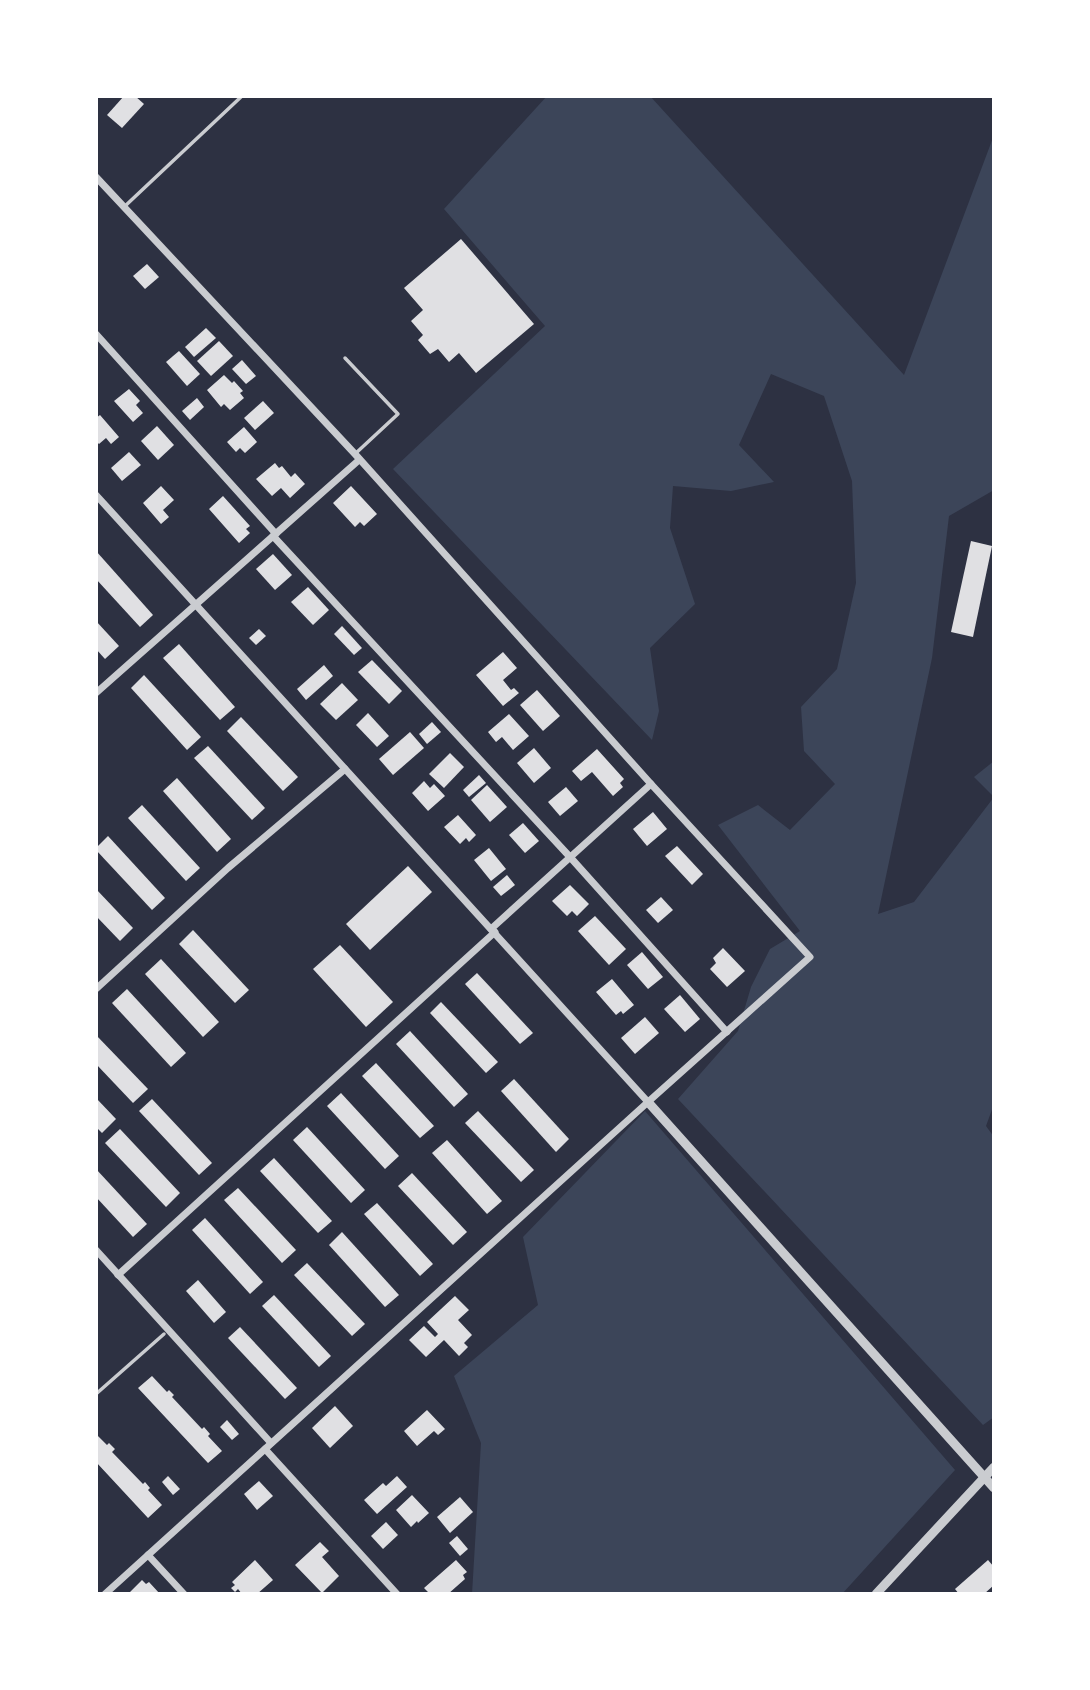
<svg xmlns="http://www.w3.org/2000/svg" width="1090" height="1690" viewBox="0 0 1090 1690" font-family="'Source Serif 4',serif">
<rect width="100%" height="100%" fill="#2d3142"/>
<g fill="#3c4559">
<polygon points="547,96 650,96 904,375 994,135 994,490 949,516 932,658 878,914 914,902 994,797 974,777 994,761 994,1104 986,1126 994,1137 994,1417 983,1425 678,1099 738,1031 751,987 770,949 800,931 718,825 758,805 790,830 835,784 804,751 801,707 837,669 856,583 852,481 824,396 771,374 739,445 774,482 731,491 673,486 670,528 695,604 650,648 659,711 652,740 393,469 545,326 444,209"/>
<polygon points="645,1111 955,1470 842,1594 472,1594 481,1443 454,1376 538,1305 523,1237"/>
</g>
<g fill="#e0e0e3">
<polygon points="124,96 135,96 144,104 122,128 107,115"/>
<polygon points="461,239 534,324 476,373 459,353 449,362 438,349 430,354 418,340 423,335 411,321 423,310 404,288"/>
<polygon points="147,264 159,277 145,289 133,276"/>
<polygon points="206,328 216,338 194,357 185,347"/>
<polygon points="219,341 233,356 211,376 197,361"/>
<polygon points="179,351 200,374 187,386 166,362"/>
<polygon points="242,360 256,376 246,384 232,369"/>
<polygon points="224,375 232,383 234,381 243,391 240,393 244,398 230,410 224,404 221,407 207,390"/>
<polygon points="129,389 140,401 136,405 143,413 133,422 114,401"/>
<polygon points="197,398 204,407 190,420 182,411"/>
<polygon points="263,401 274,413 255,430 244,418"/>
<polygon points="100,415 119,437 111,444 106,438 99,444 96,441 96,418"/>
<polygon points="157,426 174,445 158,460 141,441"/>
<polygon points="244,427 257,442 245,453 240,448 236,452 227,442"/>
<polygon points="129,452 141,465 122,481 111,468"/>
<polygon points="275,463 279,468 282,466 291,477 295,473 305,484 290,498 281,488 272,496 256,479"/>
<polygon points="161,486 174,500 163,510 169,517 161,524 143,503"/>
<polygon points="351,486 377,514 364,526 360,522 355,527 333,503"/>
<polygon points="223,496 250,526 246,529 250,533 239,543 209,509"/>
<polygon points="971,541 992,546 973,637 951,632"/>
<polygon points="96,551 153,615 140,627 96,579"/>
<polygon points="273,554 292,575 275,590 256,569"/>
<polygon points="308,587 329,610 313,625 291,602"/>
<polygon points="96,621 119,646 105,659 96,649"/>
<polygon points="342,626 362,648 354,655 334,634"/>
<polygon points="259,629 266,636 256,645 249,638"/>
<polygon points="179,644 235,707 220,720 163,658"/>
<polygon points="503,652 517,668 503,680 511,690 514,688 519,693 503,706 476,675"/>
<polygon points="372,660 402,691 389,704 358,672"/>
<polygon points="324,665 333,676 306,700 297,689"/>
<polygon points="144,675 201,737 187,750 131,688"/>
<polygon points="342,683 358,700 336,720 320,704"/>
<polygon points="537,690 560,716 543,731 520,705"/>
<polygon points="368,713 389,736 377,747 356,725"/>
<polygon points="509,714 529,736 513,750 502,737 496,742 488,732"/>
<polygon points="241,717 298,777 283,791 227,731"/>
<polygon points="432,722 441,732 427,744 419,734"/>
<polygon points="410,732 424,748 393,775 379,759"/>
<polygon points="208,746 265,808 252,820 194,758"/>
<polygon points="534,748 551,768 534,783 517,763"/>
<polygon points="597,749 624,779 620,783 623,787 613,796 592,772 581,781 572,771"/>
<polygon points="450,753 464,767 444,788 429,774"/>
<polygon points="479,775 486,783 469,797 463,790"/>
<polygon points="177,778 231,839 217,852 163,791"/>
<polygon points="424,781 430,788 434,784 445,796 428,811 412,793"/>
<polygon points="487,785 507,807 490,822 471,800"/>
<polygon points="566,787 578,801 560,816 548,802"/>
<polygon points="142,805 200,868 186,881 128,818"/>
<polygon points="653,812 667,829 647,846 633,829"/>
<polygon points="458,815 476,835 469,842 466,838 460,844 444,827"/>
<polygon points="523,823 539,841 525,853 509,835"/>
<polygon points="108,836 165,898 152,910 96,850 96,848"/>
<polygon points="677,846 703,874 692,885 665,856"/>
<polygon points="489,848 506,869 491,881 474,860"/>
<polygon points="408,866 432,892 370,950 346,924"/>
<polygon points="507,875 515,885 501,896 493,887"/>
<polygon points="570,885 589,904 577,916 572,911 567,916 552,901"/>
<polygon points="96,889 133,928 120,941 96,916"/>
<polygon points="661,897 673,910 658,923 646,910"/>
<polygon points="595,916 626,949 609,965 578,931"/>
<polygon points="193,930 249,990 235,1003 179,944"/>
<polygon points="340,945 393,1002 366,1027 313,969"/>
<polygon points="723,948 745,971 727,987 710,969 716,963 713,958"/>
<polygon points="642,952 663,977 648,989 627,965"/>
<polygon points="161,959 219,1022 203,1037 145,974"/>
<polygon points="477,973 533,1033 520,1044 465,984"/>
<polygon points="612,979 634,1005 623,1014 621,1011 616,1015 596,992"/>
<polygon points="127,989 186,1053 171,1067 112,1003"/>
<polygon points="680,995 700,1019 685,1032 664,1009"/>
<polygon points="441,1002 498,1062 486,1073 430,1013"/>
<polygon points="645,1017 659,1033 635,1054 621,1038"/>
<polygon points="410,1031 468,1094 454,1107 396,1044"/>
<polygon points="96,1035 148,1089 133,1103 96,1064"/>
<polygon points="376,1063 434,1126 420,1138 362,1076"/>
<polygon points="514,1079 569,1139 556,1152 501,1091"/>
<polygon points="341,1093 399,1156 385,1169 327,1106"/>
<polygon points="96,1098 116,1119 102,1133 96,1127"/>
<polygon points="152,1099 212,1163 199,1175 139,1111"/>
<polygon points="478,1111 534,1170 521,1182 465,1123"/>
<polygon points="307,1127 365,1190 351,1203 293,1140"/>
<polygon points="120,1129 180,1193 166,1207 105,1143"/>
<polygon points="447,1140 502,1201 487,1214 432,1153"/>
<polygon points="274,1158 332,1221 318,1233 260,1171"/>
<polygon points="96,1169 147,1224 133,1237 96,1197"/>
<polygon points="412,1173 467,1232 453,1245 398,1186"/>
<polygon points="238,1188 296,1250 282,1263 224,1200"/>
<polygon points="377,1203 433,1264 420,1276 364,1214"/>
<polygon points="205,1218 263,1282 250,1294 192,1230"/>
<polygon points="342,1232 399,1295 385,1307 329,1245"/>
<polygon points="307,1263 365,1324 352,1336 294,1275"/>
<polygon points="198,1280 226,1312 214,1323 186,1291"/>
<polygon points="274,1295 331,1356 319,1367 262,1306"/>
<polygon points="455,1296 469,1310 458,1320 472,1335 464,1343 468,1347 459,1356 444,1340 426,1357 409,1340 424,1326 435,1337 438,1334 427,1322"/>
<polygon points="240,1327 297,1388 285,1399 228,1338"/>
<polygon points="152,1376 167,1392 169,1390 174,1395 172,1397 202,1429 204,1427 210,1434 208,1436 222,1451 208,1463 138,1388"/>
<polygon points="335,1406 353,1426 330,1448 312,1428"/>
<polygon points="427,1410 445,1429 438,1435 434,1431 417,1446 404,1431"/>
<polygon points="227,1420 239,1434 232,1440 220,1427"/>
<polygon points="96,1434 107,1445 109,1443 115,1449 112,1452 143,1484 145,1482 150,1488 148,1490 162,1505 148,1518 96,1462"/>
<polygon points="168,1476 180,1489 173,1495 162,1482"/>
<polygon points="397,1476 407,1487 377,1514 364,1500 383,1483 386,1486"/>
<polygon points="259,1481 273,1496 257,1510 244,1494"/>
<polygon points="412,1495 429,1513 418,1523 417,1521 411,1527 396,1510"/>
<polygon points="460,1497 473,1512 450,1533 437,1517"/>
<polygon points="386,1522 398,1535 383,1549 371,1536"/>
<polygon points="457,1536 468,1549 460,1556 449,1543"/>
<polygon points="320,1542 329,1551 322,1557 339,1576 322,1593 295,1565"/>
<polygon points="255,1560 273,1580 257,1594 242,1594 238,1589 235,1592 231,1588 235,1585 232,1582"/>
<polygon points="456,1560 467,1572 463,1575 465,1579 448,1594 430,1594 424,1588"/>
<polygon points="988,1560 994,1567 994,1585 984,1594 959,1594 955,1589"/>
<polygon points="142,1580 146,1584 149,1582 160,1594 128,1594"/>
</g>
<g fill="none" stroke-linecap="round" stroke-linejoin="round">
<g stroke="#caccd0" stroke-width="3.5">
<polyline points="124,207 242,96"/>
<polyline points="345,358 398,414 356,453"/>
<polyline points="96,1394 164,1334"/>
</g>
<g stroke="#caccd0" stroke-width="7">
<polyline points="96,177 355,454 651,784 810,957 648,1102 105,1594"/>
<polyline points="96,334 276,534"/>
<polyline points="96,495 648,1102"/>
<polyline points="273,536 570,857 727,1032"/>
<polyline points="96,693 359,460"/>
<polyline points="491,929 651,784"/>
<polyline points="96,989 228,868 345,769"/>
<polyline points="96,1250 271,1443"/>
<polyline points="118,1275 495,932"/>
<polyline points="265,1449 397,1594"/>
<polyline points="148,1555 184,1594"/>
</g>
<g stroke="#caccd0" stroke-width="9">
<polyline points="648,1102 994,1488"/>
<polyline points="876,1594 994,1467"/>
</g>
</g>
<rect width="1090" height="1690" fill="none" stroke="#ffffff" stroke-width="196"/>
</svg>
